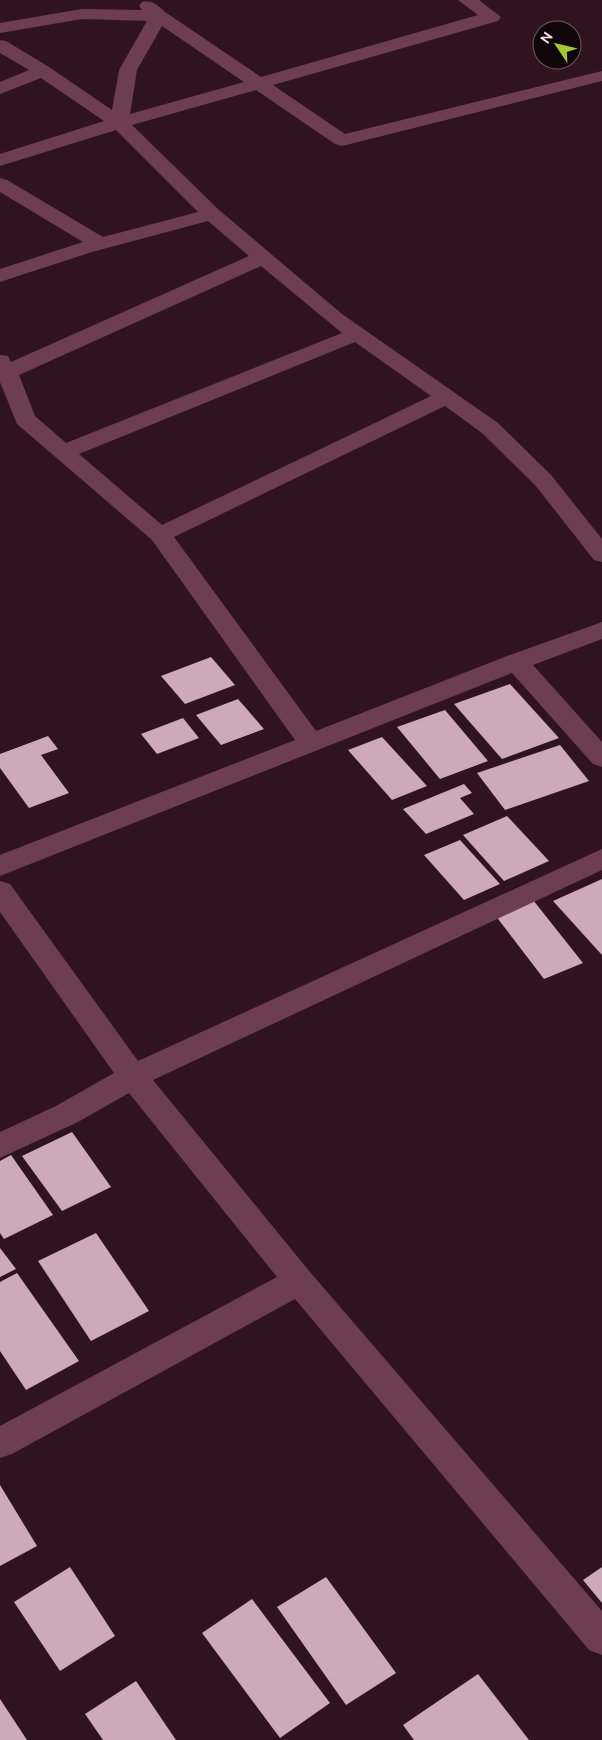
<svg xmlns="http://www.w3.org/2000/svg" width="602" height="1740" font-family="Ubuntu,sans-serif">
<style>
.building{fill:#cea9b7}
.lines{fill:none;stroke-linecap:round;stroke-linejoin:round}
.minor{fill:#6d3e52;fill-rule:evenodd}
</style>
<rect width="100%" height="100%" fill="#2f1420"/>
<g class="building">
<polygon points="211,657 235,685 185,704 161,676"/>
<polygon points="510,684 559,738 502,759 454,704"/>
<polygon points="238,699 264,729 221,745 196,715"/>
<polygon points="445,710 488,761 440,779 397,727"/>
<polygon points="183,718 199,738 157,754 141,734"/>
<polygon points="48,736 58,749 41,755 69,793 29,808 0,768 0,754"/>
<polygon points="382,737 427,786 392,800 348,750"/>
<polygon points="560,745 589,781 505,810 477,773"/>
<polygon points="464,784 472,793 460,798 474,814 426,834 403,809"/>
<polygon points="507,816 549,861 504,881 463,835"/>
<polygon points="460,840 500,884 464,900 424,855"/>
<polygon points="602,879 602,955 553,901"/>
<polygon points="533,900 583,963 544,979 495,915"/>
<polygon points="72,1132 111,1187 62,1211 22,1156"/>
<polygon points="11,1155 53,1215 4,1239 0,1233 0,1161"/>
<polygon points="96,1233 149,1311 91,1341 38,1261"/>
<polygon points="0,1248 16,1269 0,1277"/>
<polygon points="17,1273 79,1361 26,1390 0,1351 0,1282"/>
<polygon points="0,1485 37,1546 0,1566"/>
<polygon points="70,1567 115,1636 60,1671 14,1602"/>
<polygon points="602,1567 602,1603 583,1580"/>
<polygon points="326,1577 396,1673 346,1705 277,1607"/>
<polygon points="252,1599 330,1703 280,1738 202,1633"/>
<polygon points="478,1674 529,1740 414,1740 403,1725"/>
<polygon points="136,1681 176,1740 103,1740 85,1714"/>
<polygon points="0,1699 27,1740 0,1740"/>
</g>
<g class="lines">
<g class="minor">
<path d="M 458,0 L 479,0 L 501,17 L 498,21 L 273,85 L 345,134 L 602,71 L 602,81 L 342,146 L 335,144 L 256,90 L 132,125 L 219,210 L 342,314 L 498,423 L 551,475 L 602,539 L 602,562 L 594,560 L 535,485 L 482,433 L 445,406 L 174,537 L 316,731 L 507,656 L 602,622 L 602,639 L 533,665 L 602,742 L 602,767 L 593,764 L 512,673 L 0,876 L 0,855 L 295,740 L 152,540 L 17,424 L 0,382 L 0,355 L 8,356 L 11,362 L 249,256 L 208,221 L 92,252 L 0,282 L 0,269 L 83,242 L 0,192 L 0,178 L 7,180 L 103,237 L 198,212 L 116,130 L 0,166 L 0,154 L 104,121 L 41,78 L 0,94 L 0,82 L 29,70 L 0,53 L 0,40 L 6,41 L 49,67 L 112,110 L 119,70 L 147,21 L 82,19 L 0,33 L 0,23 L 82,9 L 142,10 L 139,6 L 142,2 C 153,0 157,5 165,12 L 261,77 L 478,15 ZM 162,26 L 244,82 L 130,114 L 137,70 ZM 261,266 L 342,333 L 66,443 L 35,416 L 19,375 ZM 355,342 L 431,396 L 162,525 L 79,454 Z"/>
<polygon points="602,849 602,870 153,1080 310,1272 602,1611 602,1655 589,1650 295,1299 12,1454 0,1458 0,1426 277,1277 129,1093 78,1122 0,1158 0,1132 56,1106 114,1073 0,912 0,881 10,884 138,1061"/>
</g>
</g>
<g transform="translate(557 45) rotate(305)"><circle r="24" fill="#100509" stroke="#6c5d62"/>
<path d="M0-4L9 19L0 12L-9 19Z" fill="#a3c926"/>
<text y="-8" font-size="14" font-weight="bold" text-anchor="middle" fill="#f5e1e8">N</text>
</g>
</svg>
